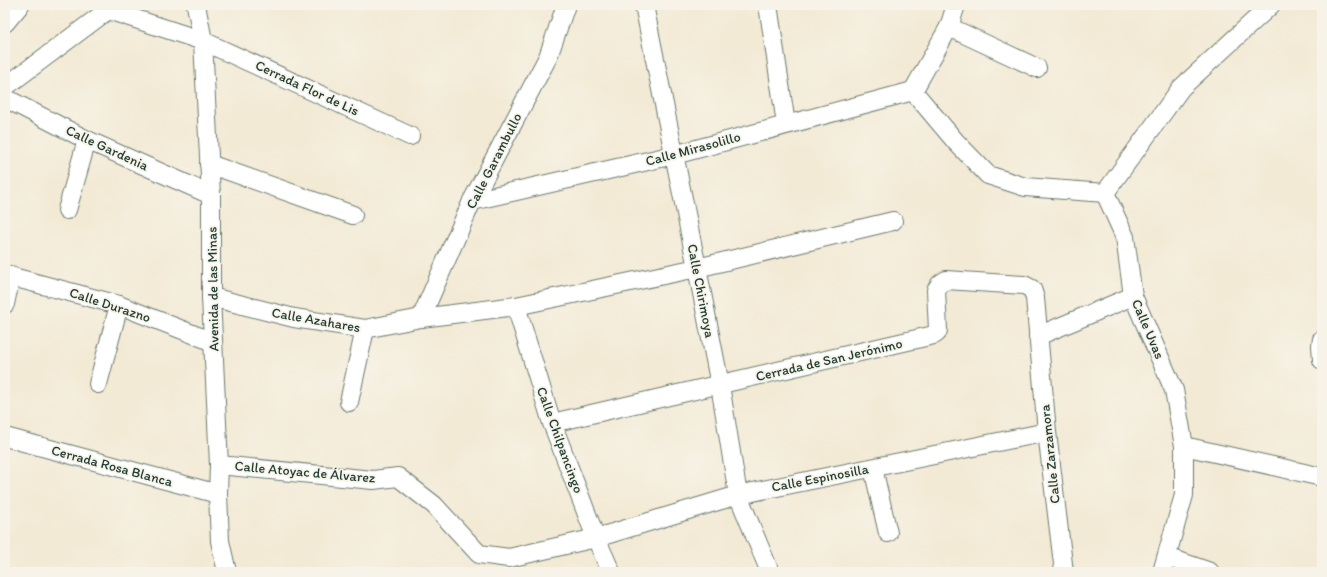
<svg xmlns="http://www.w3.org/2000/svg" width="1327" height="577" font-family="Itim,sans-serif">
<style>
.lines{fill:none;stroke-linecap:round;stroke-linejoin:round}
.minor-casing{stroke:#697a6c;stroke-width:20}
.minor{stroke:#fff;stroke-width:18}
.labels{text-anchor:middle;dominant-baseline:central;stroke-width:3.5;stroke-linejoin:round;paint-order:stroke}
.street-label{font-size:14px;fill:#1f3d34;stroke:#f7f3e8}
</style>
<rect width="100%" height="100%" fill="#f7f3e8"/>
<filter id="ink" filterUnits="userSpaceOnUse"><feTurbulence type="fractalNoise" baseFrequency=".025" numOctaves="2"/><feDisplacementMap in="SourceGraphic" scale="8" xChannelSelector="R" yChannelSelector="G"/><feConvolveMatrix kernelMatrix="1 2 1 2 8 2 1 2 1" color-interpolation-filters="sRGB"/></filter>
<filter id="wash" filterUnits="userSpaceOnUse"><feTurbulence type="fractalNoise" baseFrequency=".012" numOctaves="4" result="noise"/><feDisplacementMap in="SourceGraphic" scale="16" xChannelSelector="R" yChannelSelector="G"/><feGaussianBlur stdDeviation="0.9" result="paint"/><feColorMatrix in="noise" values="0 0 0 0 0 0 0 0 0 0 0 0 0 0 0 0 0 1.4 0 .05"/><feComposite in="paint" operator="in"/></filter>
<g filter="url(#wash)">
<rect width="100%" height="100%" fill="#f3ead5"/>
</g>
<g filter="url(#ink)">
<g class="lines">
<defs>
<g id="minor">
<polyline points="196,5 203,41 211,195 211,297 219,465 218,494 220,541 227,572"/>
<polyline points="644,5 697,268 720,385 738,495 770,572"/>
<polyline points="768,5 786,124"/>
<polyline points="5,23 20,5"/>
<polyline points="949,27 1037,68"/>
<polyline points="5,87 108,10 203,41 410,136"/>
<polyline points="913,91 956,142 988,175 1025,187 1105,193"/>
<polyline points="913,91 949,27 956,5"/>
<polyline points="5,98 87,140 211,195"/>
<polyline points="209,164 353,215"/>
<polyline points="1105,193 1125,237 1133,296 1174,390 1184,446 1184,495 1162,572"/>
<polyline points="1105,193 1181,88 1271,5"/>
<polyline points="472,201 674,155 913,91"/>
<polyline points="67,210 87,140"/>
<polyline points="5,275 119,305 213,342"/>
<polyline points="211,297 294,318 365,329 421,318 516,306 697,268 893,221"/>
<polyline points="5,304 11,276"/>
<polyline points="516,306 552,423 596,538 611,572"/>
<polyline points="421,318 472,201 548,57 566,5"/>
<polyline points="1038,336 1133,296"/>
<polyline points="1322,339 1321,345 1322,360"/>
<polyline points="98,384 119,305"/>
<polyline points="349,402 365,329"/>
<polyline points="552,423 934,335 937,333 938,330 936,290 940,284 946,280 1024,285 1032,289 1035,298 1047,432 1064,572"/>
<polyline points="5,437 218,494"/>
<polyline points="1184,446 1322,477"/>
<polyline points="219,465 373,480 398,477 434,505 479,554 509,558 596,538 738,495 1047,432"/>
<polyline points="873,468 888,533"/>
<polyline points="1167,557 1210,572"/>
</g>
</defs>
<use href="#minor" class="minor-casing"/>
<use href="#minor" class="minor"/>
</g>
</g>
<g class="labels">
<g class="street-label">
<text transform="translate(307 88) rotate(25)">Cerrada Flor de Lis</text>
<text transform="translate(107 148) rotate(25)">Calle Gardenia</text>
<text transform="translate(693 149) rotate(-15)">Calle Mirasolillo</text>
<text transform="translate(494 161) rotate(-63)">Calle Garambullo</text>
<text transform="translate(213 289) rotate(-91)">Avenida de las Minas</text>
<text transform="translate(701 291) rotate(79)">Calle Chirimoya</text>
<text transform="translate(110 305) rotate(18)">Calle Durazno</text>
<text transform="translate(316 320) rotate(10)">Calle Azahares</text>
<text transform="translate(1148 329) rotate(67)">Calle Uvas</text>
<text transform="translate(829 360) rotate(-13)">Cerrada de San Jerónimo</text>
<text transform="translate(560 440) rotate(70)">Calle Chilpancingo</text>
<text transform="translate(1050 454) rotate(-96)">Calle Zarzamora</text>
<text transform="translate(112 466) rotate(15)">Cerrada Rosa Blanca</text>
<text transform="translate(305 472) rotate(5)">Calle Atoyac de Álvarez</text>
<text transform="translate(820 478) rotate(-11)">Calle Espinosilla</text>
</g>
</g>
<rect width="1327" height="577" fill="none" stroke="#f7f3e8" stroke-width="20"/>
</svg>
